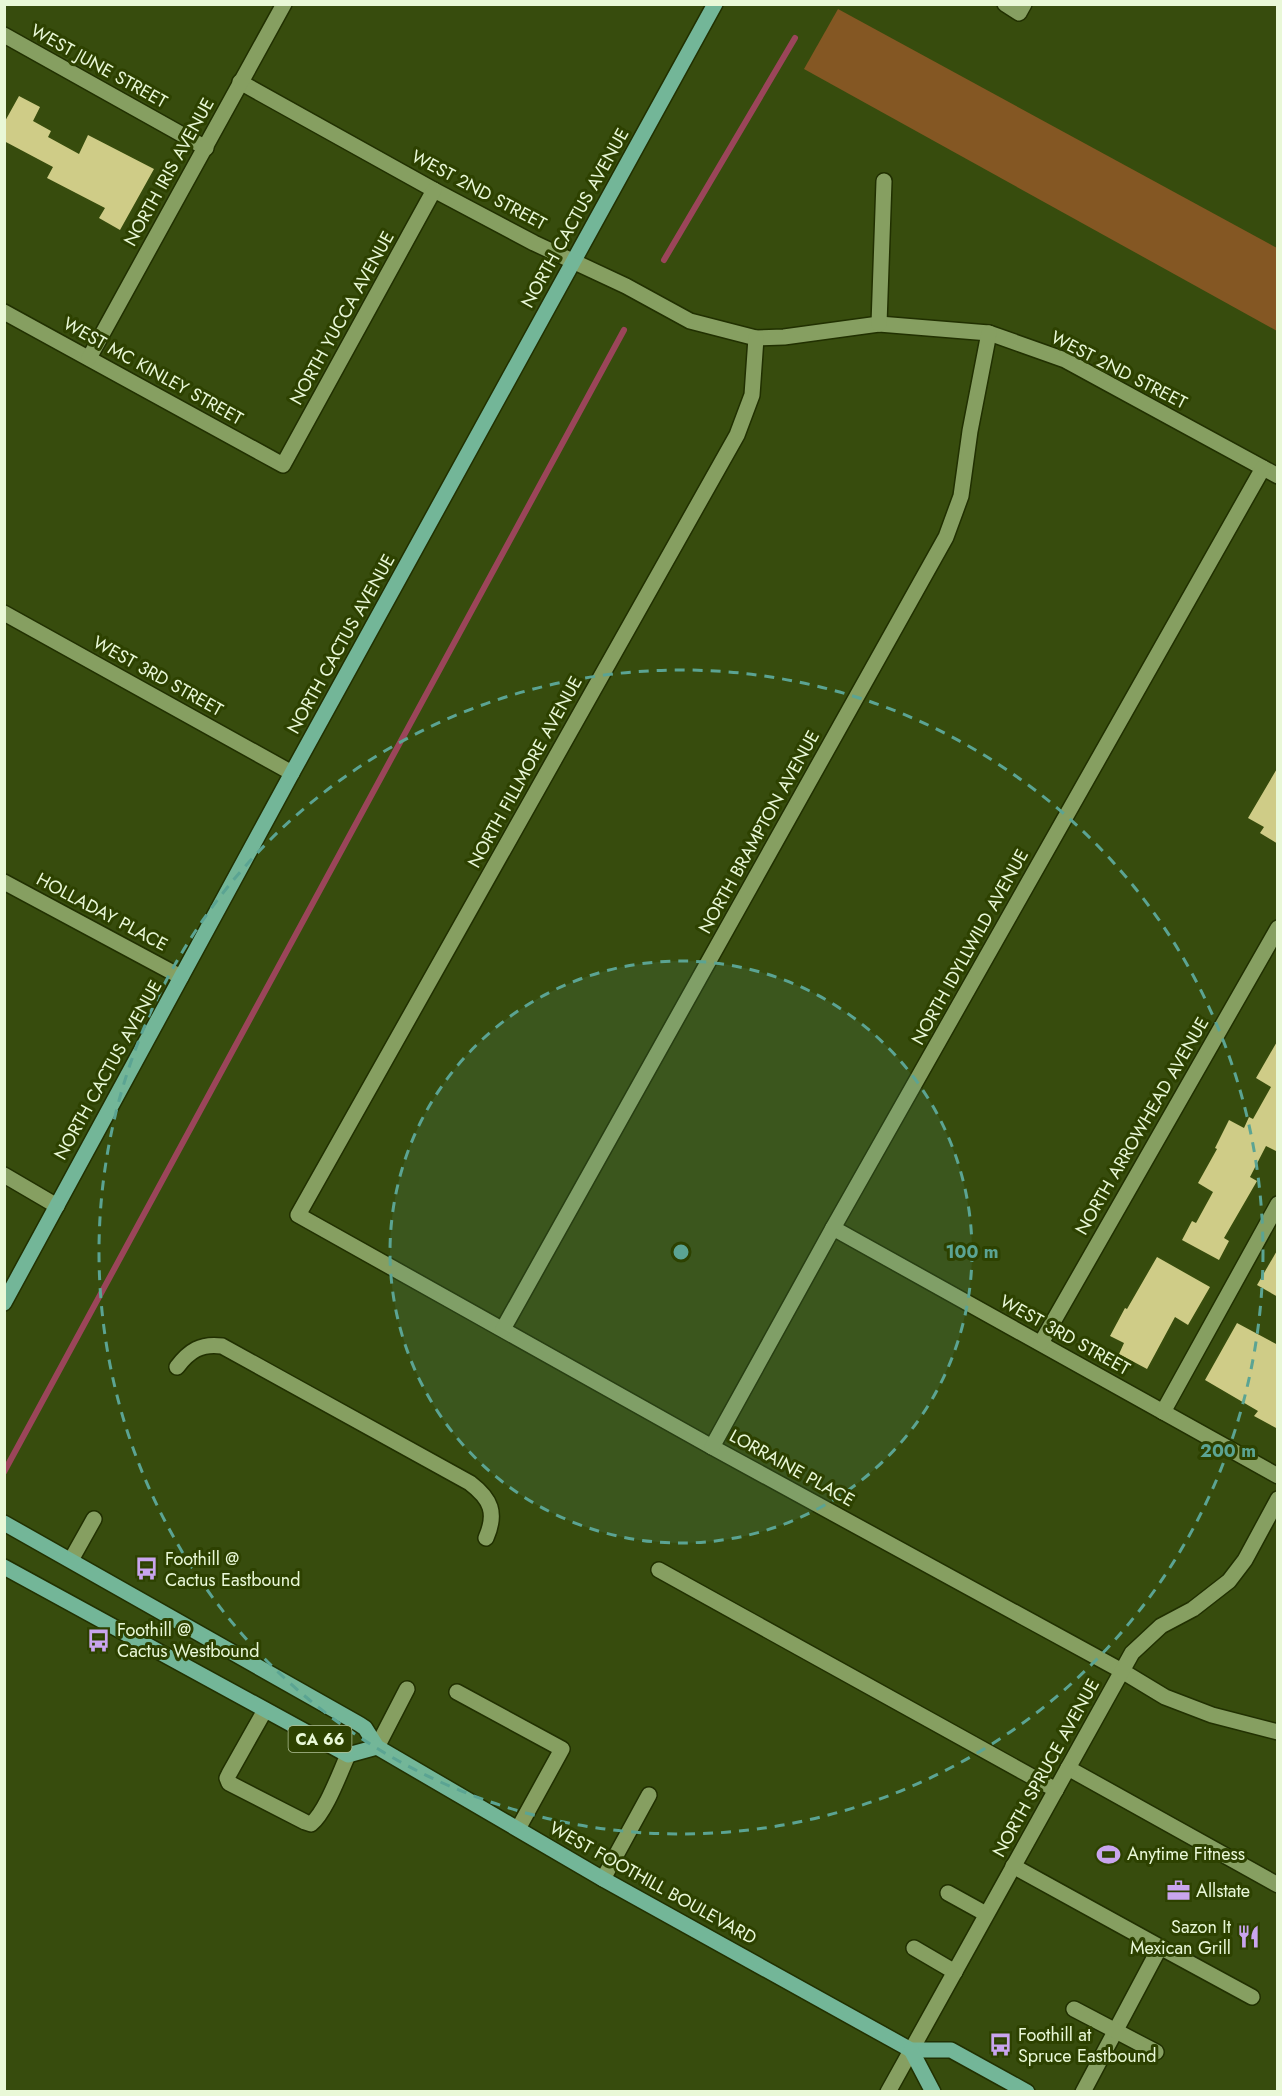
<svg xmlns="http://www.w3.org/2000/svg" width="1282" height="2096" font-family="Jost,sans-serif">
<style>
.green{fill:#845723}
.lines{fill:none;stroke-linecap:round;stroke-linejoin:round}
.stream{stroke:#9b455a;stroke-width:6}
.building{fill:#cfcc87}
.minor-casing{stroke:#213001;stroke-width:18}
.major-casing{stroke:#213001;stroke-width:18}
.minor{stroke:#869f61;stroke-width:15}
.major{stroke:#73b698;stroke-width:15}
.ring{fill:none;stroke:#5ba493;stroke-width:3;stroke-dasharray:10 8}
.labels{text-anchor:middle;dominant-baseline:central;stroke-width:6;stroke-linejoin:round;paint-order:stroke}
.shield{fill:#2d4100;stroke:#b1c196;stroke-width:1.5}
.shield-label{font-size:16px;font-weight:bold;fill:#e9f8d7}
.street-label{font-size:18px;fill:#e9f8d7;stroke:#2d4100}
.poi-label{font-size:18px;fill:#e9f8d7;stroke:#2d4100;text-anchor:start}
.centre{fill:#5ba493;stroke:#2d4100;stroke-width:3}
.ring-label{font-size:18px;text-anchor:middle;font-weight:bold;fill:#5ba493;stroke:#2d4100;stroke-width:6;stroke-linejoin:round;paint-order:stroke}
</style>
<rect width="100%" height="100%" fill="#374c0d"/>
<polygon class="green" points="838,9 1277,248 1277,331 804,69"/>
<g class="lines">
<g class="stream">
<polyline points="664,260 795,38"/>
<polyline points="4,1472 624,330"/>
</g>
</g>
<g class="building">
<polygon points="19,96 40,107 33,121 51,131 48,137 79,154 88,135 154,169 120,230 99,218 105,208 47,178 53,167 4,141 4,123"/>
<polygon points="1278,767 1278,844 1260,833 1264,827 1248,818"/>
<polygon points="1278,1040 1278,1152 1266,1146 1250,1177 1257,1181 1224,1238 1229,1241 1219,1260 1182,1240 1192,1221 1196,1223 1213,1192 1198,1183 1217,1149 1215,1148 1229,1120 1244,1128 1249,1117 1253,1119 1271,1087 1256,1078"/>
<polygon points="1278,1249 1278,1297 1257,1285"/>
<polygon points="1157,1257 1210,1287 1188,1325 1175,1317 1147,1369 1119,1354 1124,1343 1110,1336 1125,1308 1127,1309"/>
<polygon points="1237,1323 1278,1345 1278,1429 1254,1416 1258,1411 1205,1380"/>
</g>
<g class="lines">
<defs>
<g id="minor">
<polyline points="1005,4 1019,13 1024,4"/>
<polyline points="4,35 206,148"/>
<polyline points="240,82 434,190 534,243 626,286 690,321 756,338 784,337 879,324 989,333 1065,360 1278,476"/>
<polyline points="4,312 283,465 434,190"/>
<polyline points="879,324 884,181"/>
<polyline points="756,338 752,395 737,435 298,1215 712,1447 1122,1671 1165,1697 1212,1715 1278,1732"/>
<polyline points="89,358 284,4"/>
<polyline points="4,613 292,773"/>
<polyline points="4,882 181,977"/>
<polyline points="4,1175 57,1206"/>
<polyline points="833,1228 1278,1476"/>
<polyline points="503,1329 946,537 961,496 970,431 989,333"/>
<polyline points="1041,1343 1278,928"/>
<path d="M 177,1367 C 189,1351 201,1343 222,1346 L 470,1483 C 491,1499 497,1513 486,1538"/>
<polyline points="1163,1412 1278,1204"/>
<polyline points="712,1447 833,1228 1263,468"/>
<polyline points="71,1560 94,1519"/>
<polyline points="659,1570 1056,1790"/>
<polyline points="457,1692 562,1749 518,1829"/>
<path d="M 265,1710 L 229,1774 L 227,1778 L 229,1783 L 305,1822 L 311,1824 C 326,1812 340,1772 348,1755"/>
<polyline points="377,1747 407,1689"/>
<polyline points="1068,1768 1278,1885"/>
<polyline points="1013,1866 1160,1947 1083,2092"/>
<polyline points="603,1879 649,1795"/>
<polyline points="948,1893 986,1914"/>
<polyline points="1160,1947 1252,1997"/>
<polyline points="914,1948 955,1972"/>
<polyline points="1074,2009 1156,2052"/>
<polyline points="888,2092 1132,1653 1161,1626 1193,1609 1229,1581 1245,1560 1278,1499"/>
</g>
<g id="major">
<polyline points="4,1303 292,773 715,4"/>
<polyline points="4,1523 359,1724 365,1728 377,1747 603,1879 911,2050 951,2050 1027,2092"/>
<polyline points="4,1567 348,1755 377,1747"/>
<polyline points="911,2050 933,2092"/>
</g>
</defs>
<use href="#minor" class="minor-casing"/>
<use href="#major" class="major-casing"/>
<use href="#minor" class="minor"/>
<use href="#major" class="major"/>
</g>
<circle cx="681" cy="1252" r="291" fill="#5ba493" fill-opacity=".12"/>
<g class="ring">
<circle cx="681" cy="1252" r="291"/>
<circle cx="681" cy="1252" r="582"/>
</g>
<defs>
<symbol id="bus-bare" viewBox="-9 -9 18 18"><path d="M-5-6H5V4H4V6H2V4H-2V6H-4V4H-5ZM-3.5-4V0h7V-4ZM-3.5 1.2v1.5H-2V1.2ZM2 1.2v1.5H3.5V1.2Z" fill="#c9a5ee" stroke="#2d4100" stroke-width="2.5" paint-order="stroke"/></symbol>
<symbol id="stadium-bare" viewBox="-9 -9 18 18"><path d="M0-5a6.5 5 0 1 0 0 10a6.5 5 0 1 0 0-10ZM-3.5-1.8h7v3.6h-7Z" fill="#c9a5ee" stroke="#2d4100" stroke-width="2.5" paint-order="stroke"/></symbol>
<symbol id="office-bare" viewBox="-9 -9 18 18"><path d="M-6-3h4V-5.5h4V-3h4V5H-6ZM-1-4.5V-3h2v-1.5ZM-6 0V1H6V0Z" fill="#c9a5ee" stroke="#2d4100" stroke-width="2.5" paint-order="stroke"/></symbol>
<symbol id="restaurant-bare" viewBox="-9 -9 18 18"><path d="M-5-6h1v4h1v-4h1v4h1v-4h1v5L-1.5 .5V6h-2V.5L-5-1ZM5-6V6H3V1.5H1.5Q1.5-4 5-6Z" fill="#c9a5ee" stroke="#2d4100" stroke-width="2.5" paint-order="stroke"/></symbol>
</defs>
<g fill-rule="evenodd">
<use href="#bus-bare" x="130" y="1552" width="33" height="33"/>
<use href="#bus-bare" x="82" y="1624" width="33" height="33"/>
<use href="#stadium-bare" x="1092" y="1838" width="33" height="33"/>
<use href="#office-bare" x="1162" y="1874" width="33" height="33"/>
<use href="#restaurant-bare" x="1232" y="1920" width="33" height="33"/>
<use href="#bus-bare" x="984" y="2028" width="33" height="33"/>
</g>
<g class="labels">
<rect class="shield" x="288.5" y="1726" width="63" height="26" rx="4.5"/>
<g class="shield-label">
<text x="320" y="1739">CA 66</text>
</g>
<g class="street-label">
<text transform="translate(99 66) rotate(29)">WEST JUNE STREET</text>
<text transform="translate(169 172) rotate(-61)">NORTH IRIS AVENUE</text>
<text transform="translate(479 190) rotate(28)">WEST 2ND STREET</text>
<text transform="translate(575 218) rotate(-61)">NORTH CACTUS AVENUE</text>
<text transform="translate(342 318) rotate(-61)">NORTH YUCCA AVENUE</text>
<text transform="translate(1119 370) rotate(27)">WEST 2ND STREET</text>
<text transform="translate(153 371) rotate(29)">WEST MC KINLEY STREET</text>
<text transform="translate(341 644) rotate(-61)">NORTH CACTUS AVENUE</text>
<text transform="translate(158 676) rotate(29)">WEST 3RD STREET</text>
<text transform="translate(525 772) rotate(-61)">NORTH FILLMORE AVENUE</text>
<text transform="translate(759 832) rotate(-61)">NORTH BRAMPTON AVENUE</text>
<text transform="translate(102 912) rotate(28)">HOLLADAY PLACE</text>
<text transform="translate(970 947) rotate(-61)">NORTH IDYLLWILD AVENUE</text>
<text transform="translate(108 1070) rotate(-61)">NORTH CACTUS AVENUE</text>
<text transform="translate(1142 1126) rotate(-60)">NORTH ARROWHEAD AVENUE</text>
<text transform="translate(1065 1335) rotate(29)">WEST 3RD STREET</text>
<text transform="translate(792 1468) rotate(29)">LORRAINE PLACE</text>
<text transform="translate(1046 1768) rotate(-61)">NORTH SPRUCE AVENUE</text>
<text transform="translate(653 1883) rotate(29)">WEST FOOTHILL BOULEVARD</text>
</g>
<g class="poi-label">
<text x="165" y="1559">Foothill @<tspan x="165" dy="21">Cactus Eastbound</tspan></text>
<text x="117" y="1630">Foothill @<tspan x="117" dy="21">Cactus Westbound</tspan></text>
<text x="1127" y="1854">Anytime Fitness</text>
<text x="1196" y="1891">Allstate</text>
<text x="1231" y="1927" text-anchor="end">Sazon It<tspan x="1231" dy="21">Mexican Grill</tspan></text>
<text x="1018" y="2035">Foothill at<tspan x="1018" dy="21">Spruce Eastbound</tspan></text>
</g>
</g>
<circle cx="681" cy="1252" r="9" class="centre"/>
<g class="ring-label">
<text x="972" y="1258">100 m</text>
<text x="1228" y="1457">200 m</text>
</g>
<rect width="1282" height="2096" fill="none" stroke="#e9f8d7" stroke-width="12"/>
</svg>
